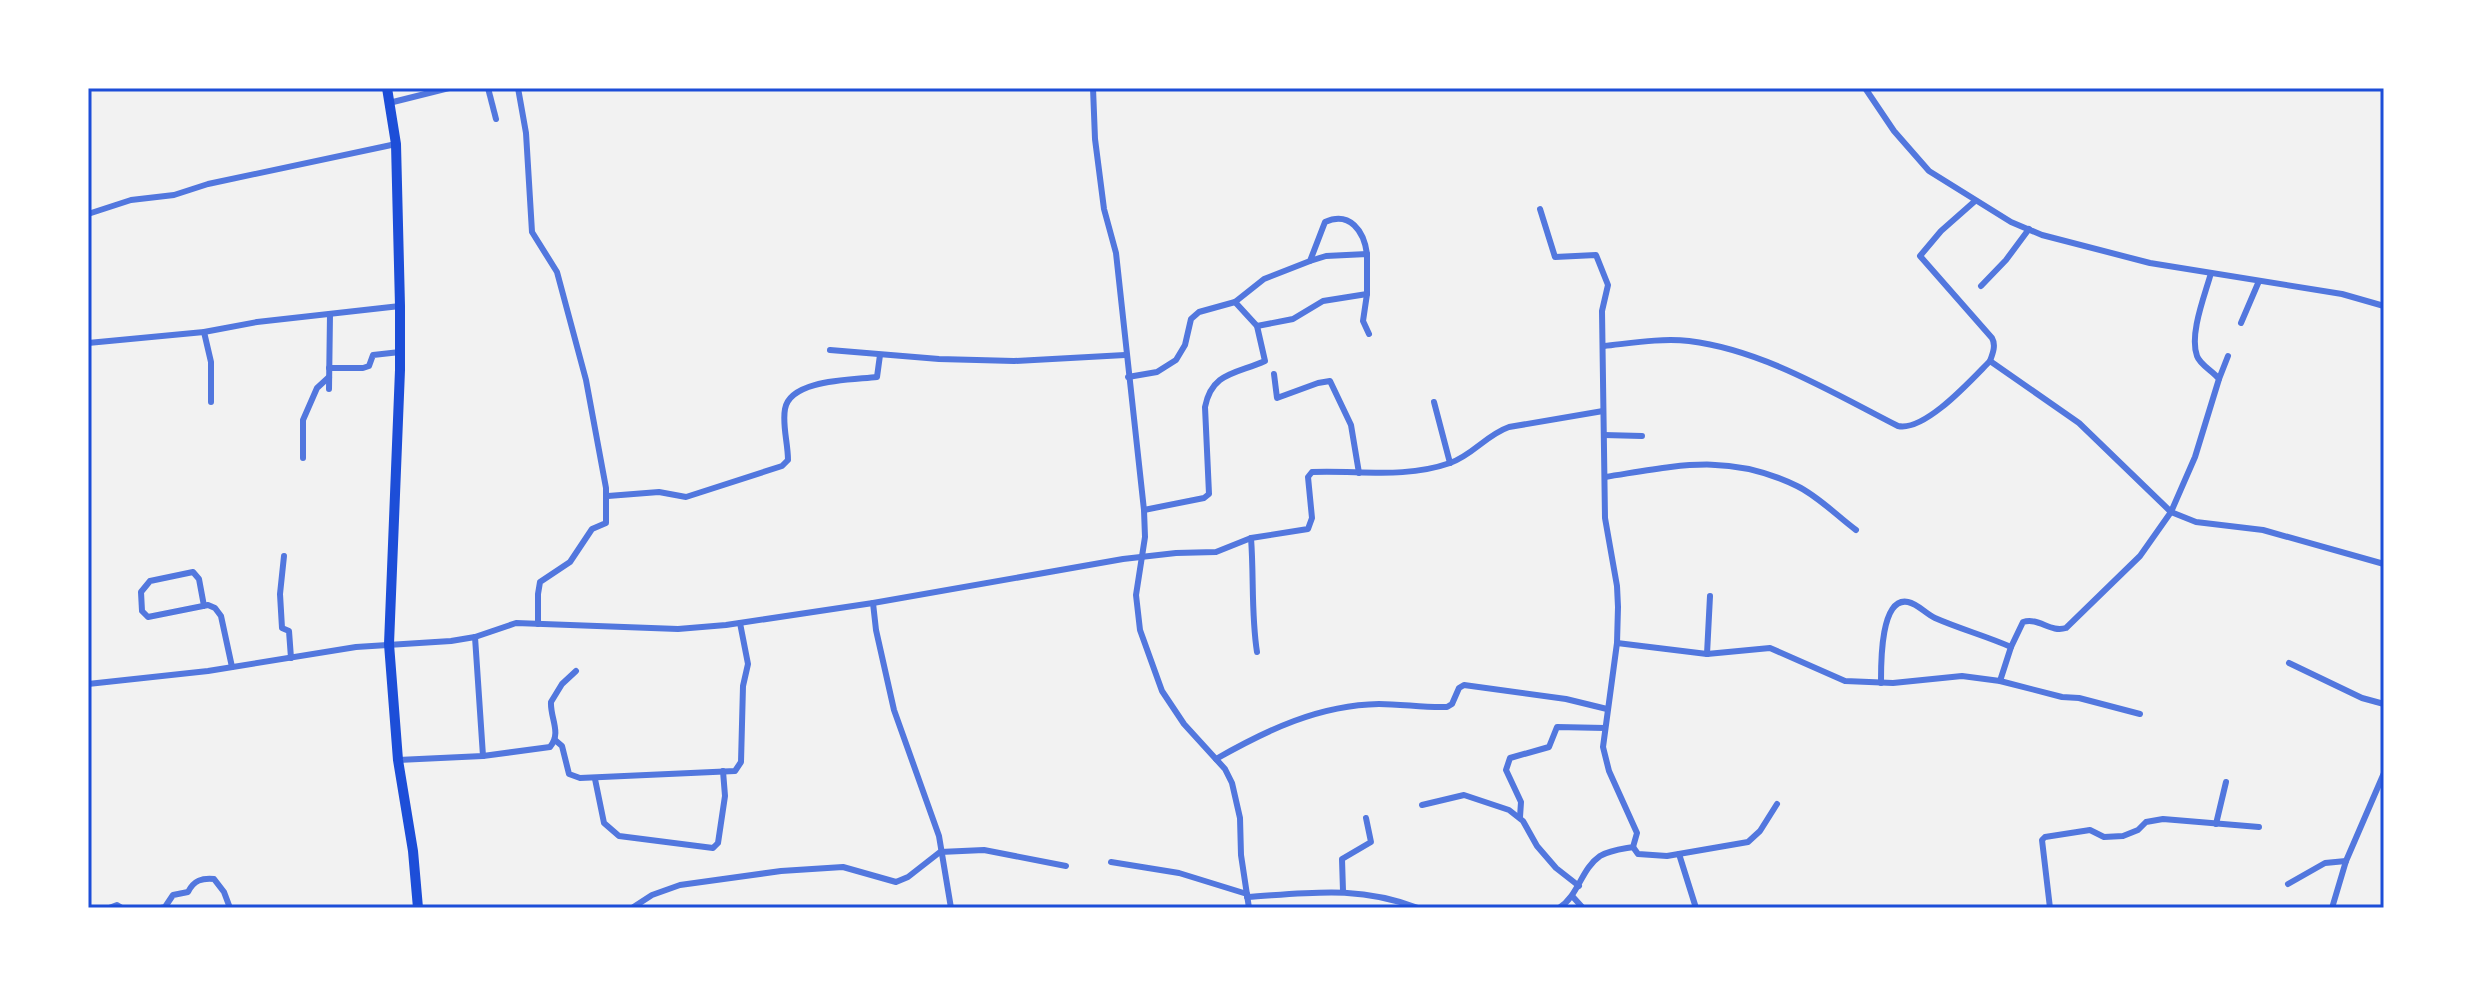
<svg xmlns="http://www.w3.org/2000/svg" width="2472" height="996" font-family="Lora,serif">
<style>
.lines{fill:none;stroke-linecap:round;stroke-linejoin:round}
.minor{stroke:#5277de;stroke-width:6}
.trunk{stroke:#1d4ed8;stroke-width:10}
.neatline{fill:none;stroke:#1d4ed8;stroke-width:3}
</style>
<rect width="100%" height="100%" fill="#f2f2f2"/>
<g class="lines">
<g class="minor">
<polyline points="488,88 496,119"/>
<polyline points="518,88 526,133 532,232 557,272 586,380 606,488 606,523 592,529 570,562 540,582 538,594 538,624"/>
<polyline points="1093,88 1095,139 1104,209 1116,253 1144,510 1145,537 1136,595 1140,630 1162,691 1184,724 1225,769 1232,783 1240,818 1241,855 1249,908"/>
<polyline points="1865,88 1894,131 1929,171 2011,222 2042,235 2150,263 2342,294 2384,306"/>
<polyline points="389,103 449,88"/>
<path d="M 1540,209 L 1555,257 L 1596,255 L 1608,285 L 1602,311 L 1605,518 L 1617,586 L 1618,607 L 1617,643 L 1603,747 L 1609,771 L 1637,833 L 1633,847 C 1622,849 1610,850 1600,856 C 1581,869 1579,895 1559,908"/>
<polyline points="88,214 131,200 174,195 208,184 396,144"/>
<polyline points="1310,261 1326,256 1367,254 1367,294 1363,321 1369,334"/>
<polyline points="1981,286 2006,260 2029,229"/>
<polyline points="2241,323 2259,281"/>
<polyline points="1257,326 1293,319 1323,301 1367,294"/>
<polyline points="204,332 211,362 211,402"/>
<polyline points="88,343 204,332 257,322 400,306"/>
<path d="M 1604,346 C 1632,343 1661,338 1689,341 C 1763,350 1833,393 1898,426 C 1925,432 1972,379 1990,361 C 1993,353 1996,345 1992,338 L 1920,256 L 1941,231 L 1975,201"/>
<polyline points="830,350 939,359 1014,361 1125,355"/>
<polyline points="1990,361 2079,423 2171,512 2196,522 2263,530 2384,564"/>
<polyline points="329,368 363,368 369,366 373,355 400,352"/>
<polyline points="1274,374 1277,398 1318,383 1330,381 1351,425 1359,473"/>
<path d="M 1128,377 L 1157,372 L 1176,360 L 1185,345 L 1191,319 L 1199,312 L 1235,302 L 1264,279 L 1310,261 L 1325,222 C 1350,211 1364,231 1367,254"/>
<polyline points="2219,379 2228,356"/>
<polyline points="329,389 330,314"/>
<polyline points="1434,402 1450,463"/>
<polyline points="1604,435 1642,436"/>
<polyline points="303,458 303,420 317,388 329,377"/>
<path d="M 1605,477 C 1676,466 1728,452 1797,486 C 1818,496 1837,516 1856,530"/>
<path d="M 608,496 L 659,492 L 686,497 L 782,466 L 788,460 C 788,443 782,425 785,409 C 790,379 853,380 877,377 L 880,355"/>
<path d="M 1144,510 L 1204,498 L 1209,494 L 1205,407 C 1212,372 1236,374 1265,361 L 1257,326 L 1235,302"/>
<path d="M 1251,538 C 1254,577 1251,614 1257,652"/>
<polyline points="284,556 280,594 282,628 289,631 291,658"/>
<polyline points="873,603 876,630 894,710 939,836 951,908"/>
<polyline points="204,606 199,579 193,572 150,581 141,592 142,611 148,617 208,605 215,608 221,616 232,667"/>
<polyline points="475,637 483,756"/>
<polyline points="1617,643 1707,654 1770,648 1845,681 1893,683 1962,676 2000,681 2062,697 2079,698 2140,714"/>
<polyline points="1707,654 1710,596"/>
<polyline points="2289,663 2362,698 2384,704"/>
<path d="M 2000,681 L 2011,647 L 2023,622 C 2039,617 2050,633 2066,628 L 2140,556 L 2171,512 L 2195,457 L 2219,379 C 2213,371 2200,365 2197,356 C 2189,334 2205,295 2211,273"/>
<path d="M 1881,683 C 1881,666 1880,596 1908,602 C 1918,604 1926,614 1935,618 C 1960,629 1986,636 2011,647"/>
<path d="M 88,684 L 208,671 L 356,647 L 451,641 L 475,637 L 516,623 L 678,629 L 726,625 L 873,603 L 1123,559 L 1176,553 L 1216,552 L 1251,538 L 1308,529 L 1312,518 L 1308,477 L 1312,472 C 1359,470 1404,479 1450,463 C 1473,455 1486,435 1509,427 L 1603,411"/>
<polyline points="555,740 562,746 569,774 580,778 735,771 741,762 743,686 748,664 740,623"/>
<path d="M 1216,759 C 1267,730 1319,705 1379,704 C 1402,704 1425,708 1447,707 L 1452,704 L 1459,688 L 1464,685 L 1566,699 L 1607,709"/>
<path d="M 398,760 L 483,756 L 550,747 C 562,733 550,718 551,702 L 562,684 L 576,671"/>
<polyline points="595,779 604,823 619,836 713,848 718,843 725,796 723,771"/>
<polyline points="1422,805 1464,795 1509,810 1523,821 1537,846 1556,868 1579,886"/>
<polyline points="1520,817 1521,802 1506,770 1510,758 1549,747 1557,727 1605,728"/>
<polyline points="2216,824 2226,782"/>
<polyline points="1633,847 1638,854 1667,856 1748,842 1760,831 1777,804"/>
<polyline points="1679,854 1696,908"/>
<polyline points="1111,862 1179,873 1247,894"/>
<polyline points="2288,884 2325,863 2346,861"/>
<polyline points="1343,891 1342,859 1371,842 1366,818"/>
<path d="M 1247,897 C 1309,893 1358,885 1418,908"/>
<polyline points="1573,897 1583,908"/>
<polyline points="109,908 117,905 122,908"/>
<path d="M 161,908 L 165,907 L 173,895 L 188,892 C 194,880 202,878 214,879 L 224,892 L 230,908"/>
<polyline points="632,908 652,895 680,885 781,871 843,867 896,882 908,877 940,852 984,850 1066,866"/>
<polyline points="2050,908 2042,840 2045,837 2090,830 2104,837 2123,836 2138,830 2146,822 2163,819 2259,827"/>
<polyline points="2332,908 2346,861 2384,773"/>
</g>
<polyline class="trunk" points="387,88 396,144 400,306 400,370 389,644 398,760 413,851 418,908"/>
</g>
<rect width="2472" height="996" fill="none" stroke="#ffffff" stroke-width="180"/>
<rect x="90" y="90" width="2292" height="816" class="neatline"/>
</svg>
